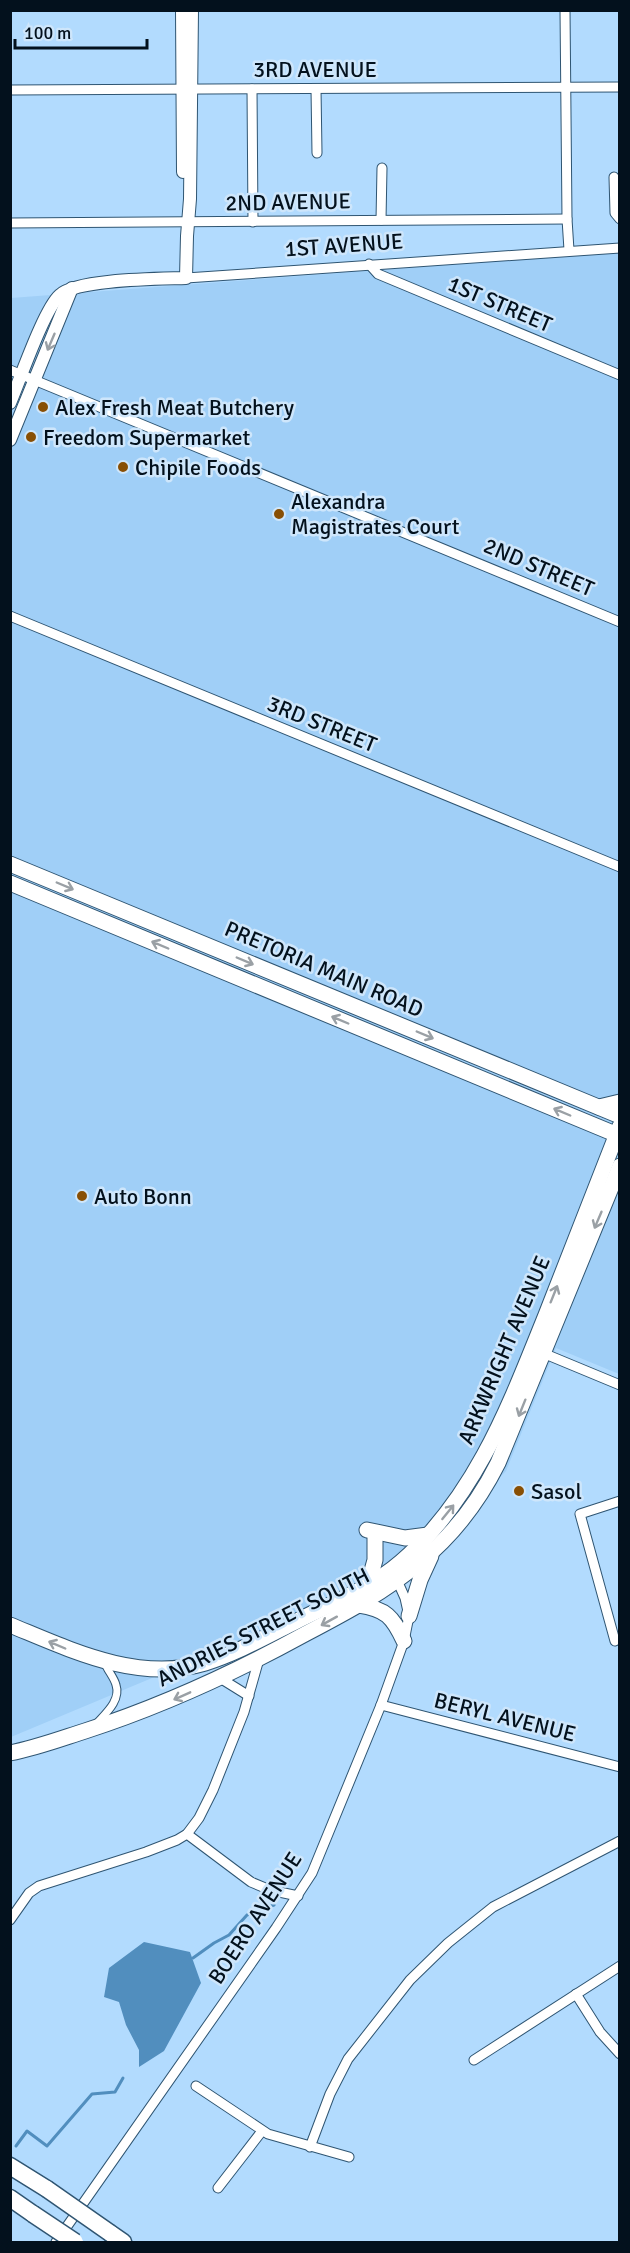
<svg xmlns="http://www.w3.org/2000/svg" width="630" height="2253" font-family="Signika,sans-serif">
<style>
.built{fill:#a0cff7}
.water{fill:#518ebe}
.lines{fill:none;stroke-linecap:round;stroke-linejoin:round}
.stream{stroke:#518ebe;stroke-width:3}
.pedestrian-casing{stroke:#2f5572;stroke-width:9}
.minor-casing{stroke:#2f5572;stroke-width:11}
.tertiary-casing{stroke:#2f5572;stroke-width:14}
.primary-casing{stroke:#2f5572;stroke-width:17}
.motorway-casing{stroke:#2f5572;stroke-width:19}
.pedestrian{stroke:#fff;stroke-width:7}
.minor{stroke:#fff;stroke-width:9}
.tertiary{stroke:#fff;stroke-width:12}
.primary{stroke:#fff;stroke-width:15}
.motorway{stroke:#fff;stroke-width:16}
.motorway-bridge-casing{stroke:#2f5572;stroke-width:19;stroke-linecap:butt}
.motorway-bridge{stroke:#fff;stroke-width:16}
.oneway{stroke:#9aa0a5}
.poi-dot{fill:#884f04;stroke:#cee6fb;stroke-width:2}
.labels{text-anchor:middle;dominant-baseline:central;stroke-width:5;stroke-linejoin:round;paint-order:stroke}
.street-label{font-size:22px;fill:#03111d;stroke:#cee6fb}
.poi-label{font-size:22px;fill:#03111d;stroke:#cee6fb;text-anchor:start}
</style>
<rect width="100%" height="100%" fill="#b2dbfe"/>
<polygon class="built" points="619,252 619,1374 556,1348 506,1471 408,1571 11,1737 11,298"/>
<polygon class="water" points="144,1942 190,1952 201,1983 164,2051 139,2067 139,2050 126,2025 119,2002 104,1997 109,1968"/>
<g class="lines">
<g class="stream">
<polyline points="193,1958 214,1943 229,1935 247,1915 274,1905"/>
<polyline points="16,2146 27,2131 47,2146 92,2094 115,2092 123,2078"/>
</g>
<defs>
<path id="pedestrian" d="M 97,1723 C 106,1713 121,1700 116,1685 C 114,1677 107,1670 105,1663"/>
<g id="minor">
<polyline points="565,10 567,219 569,250"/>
<polyline points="252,89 253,222"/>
<polyline points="316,89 317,153"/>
<polyline points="10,90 620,87"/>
<polyline points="614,177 615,213 620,219"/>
<polyline points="381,220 382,168"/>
<polyline points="10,223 567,219"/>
<polyline points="369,264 378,274 620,375"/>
<polyline points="186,278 620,248"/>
<polyline points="10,370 620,622"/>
<polyline points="10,616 620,867"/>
<polyline points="538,1351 620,1385"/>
<polyline points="615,1641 580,1514 620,1501"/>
<polyline points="220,1678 249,1696"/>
<polyline points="381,1705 620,1767"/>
<polyline points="187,1834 251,1882 270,1890 298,1896"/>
<polyline points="10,1920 29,1893 39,1886 146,1852 177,1840 187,1834 199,1818 213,1790 244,1712 259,1659"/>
<polyline points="576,1994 600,2032 620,2054"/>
<polyline points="474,2060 620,1966"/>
<polyline points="196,2086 268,2134 349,2157"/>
<polyline points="310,2147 330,2094 348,2059 410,1980 448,1943 493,1907 620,1841"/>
<polyline points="218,2188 262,2131"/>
<polyline points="56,2242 276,1928 312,1873 381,1705 404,1641 409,1616 405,1598 396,1578"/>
</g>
<g id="tertiary">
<polyline points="182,10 183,172"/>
<path d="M 10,403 C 20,380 44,309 60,295 C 77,279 159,279 186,278 L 187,236 L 190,199 L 192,10"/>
<polyline points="10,440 72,288"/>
</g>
<g id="primary">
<polyline points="10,864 620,1116"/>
<polyline points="10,883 620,1136"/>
<polyline points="599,1107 620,1102"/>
<polyline points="367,1530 405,1538 428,1535"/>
<polyline points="368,1585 375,1560 375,1538"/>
<path d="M 359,1605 C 386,1609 393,1617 404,1641"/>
<polyline points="409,1616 420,1580 431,1556"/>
<path d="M 10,1625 C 71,1650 138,1683 205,1663 C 237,1653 267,1636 297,1621 C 332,1603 371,1588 401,1562 C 476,1497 510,1404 546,1315 C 571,1252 595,1189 620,1126"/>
<path d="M 10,1753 C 36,1748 60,1739 85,1731 C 162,1706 234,1673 305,1634 C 345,1613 385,1592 420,1562 C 453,1535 479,1501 498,1463 L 620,1166"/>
</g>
<g id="motorway">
<polyline points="10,2166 47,2189"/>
<polyline points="10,2198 33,2214"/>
<polyline points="110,2233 123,2242"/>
</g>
</defs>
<use href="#pedestrian" class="pedestrian-casing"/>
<use href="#minor" class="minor-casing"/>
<use href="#tertiary" class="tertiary-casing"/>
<use href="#primary" class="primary-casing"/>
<use href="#motorway" class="motorway-casing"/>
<use href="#pedestrian" class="pedestrian"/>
<use href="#minor" class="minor"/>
<use href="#tertiary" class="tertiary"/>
<use href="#primary" class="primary"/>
<use href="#motorway" class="motorway"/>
<defs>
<g id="motorway-bridge">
<polyline points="47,2189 110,2233"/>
<polyline points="33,2214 75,2242"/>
</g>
</defs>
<use href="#motorway-bridge" class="motorway-bridge-casing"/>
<use href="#motorway-bridge" class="motorway-bridge"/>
</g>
<defs><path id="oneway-shaft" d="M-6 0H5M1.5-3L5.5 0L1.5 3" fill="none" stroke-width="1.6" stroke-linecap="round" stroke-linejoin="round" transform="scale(1.5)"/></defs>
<g class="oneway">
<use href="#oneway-shaft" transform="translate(51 342) rotate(113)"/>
<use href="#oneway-shaft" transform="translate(65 886) rotate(23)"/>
<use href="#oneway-shaft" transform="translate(160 945) rotate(-157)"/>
<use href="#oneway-shaft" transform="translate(245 961) rotate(23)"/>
<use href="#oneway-shaft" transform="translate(340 1020) rotate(-157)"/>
<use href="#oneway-shaft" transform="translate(425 1035) rotate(23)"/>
<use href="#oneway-shaft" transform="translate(562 1112) rotate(-157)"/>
<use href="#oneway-shaft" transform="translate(598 1220) rotate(113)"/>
<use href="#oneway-shaft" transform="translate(554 1294) rotate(-68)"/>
<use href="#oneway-shaft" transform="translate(522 1408) rotate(112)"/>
<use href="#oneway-shaft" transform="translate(448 1512) rotate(-51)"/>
<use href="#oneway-shaft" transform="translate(329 1621) rotate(151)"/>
<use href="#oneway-shaft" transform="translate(57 1645) rotate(-157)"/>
<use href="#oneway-shaft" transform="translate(182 1696) rotate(156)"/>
</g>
<g class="poi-dot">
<circle cx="43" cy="407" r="6"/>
<circle cx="31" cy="437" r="6"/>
<circle cx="123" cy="467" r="6"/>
<circle cx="279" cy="514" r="6"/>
<circle cx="82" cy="1196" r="6"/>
<circle cx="519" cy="1491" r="6"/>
</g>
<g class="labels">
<g class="street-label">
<text x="315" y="69">3RD AVENUE</text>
<text transform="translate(288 202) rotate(-1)">2ND AVENUE</text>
<text transform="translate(344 245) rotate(-4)">1ST AVENUE</text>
<text transform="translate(500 304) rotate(23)">1ST STREET</text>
<text transform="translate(539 567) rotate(23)">2ND STREET</text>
<text transform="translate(322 724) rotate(22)">3RD STREET</text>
<text transform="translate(324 969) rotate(23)">PRETORIA MAIN ROAD</text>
<text transform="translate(504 1350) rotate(-67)">ARKWRIGHT AVENUE</text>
<text transform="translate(263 1627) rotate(-27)">ANDRIES STREET SOUTH</text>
<text transform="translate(505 1717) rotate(14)">BERYL AVENUE</text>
<text transform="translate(255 1918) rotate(-57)">BOERO AVENUE</text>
</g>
<g class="poi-label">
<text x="55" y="407">Alex Fresh Meat Butchery</text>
<text x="43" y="437">Freedom Supermarket</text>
<text x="135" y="467">Chipile Foods</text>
<text x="291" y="501">Alexandra<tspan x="291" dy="25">Magistrates Court</tspan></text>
<text x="94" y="1196">Auto Bonn</text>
<text x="531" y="1491">Sasol</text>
</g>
</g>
<rect width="630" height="2253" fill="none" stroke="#03111d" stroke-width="24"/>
<path d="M15 39v9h132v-9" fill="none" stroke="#03111d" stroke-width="3"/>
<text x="24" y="39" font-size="18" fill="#03111d" stroke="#cee6fb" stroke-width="4.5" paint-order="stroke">100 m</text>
</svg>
